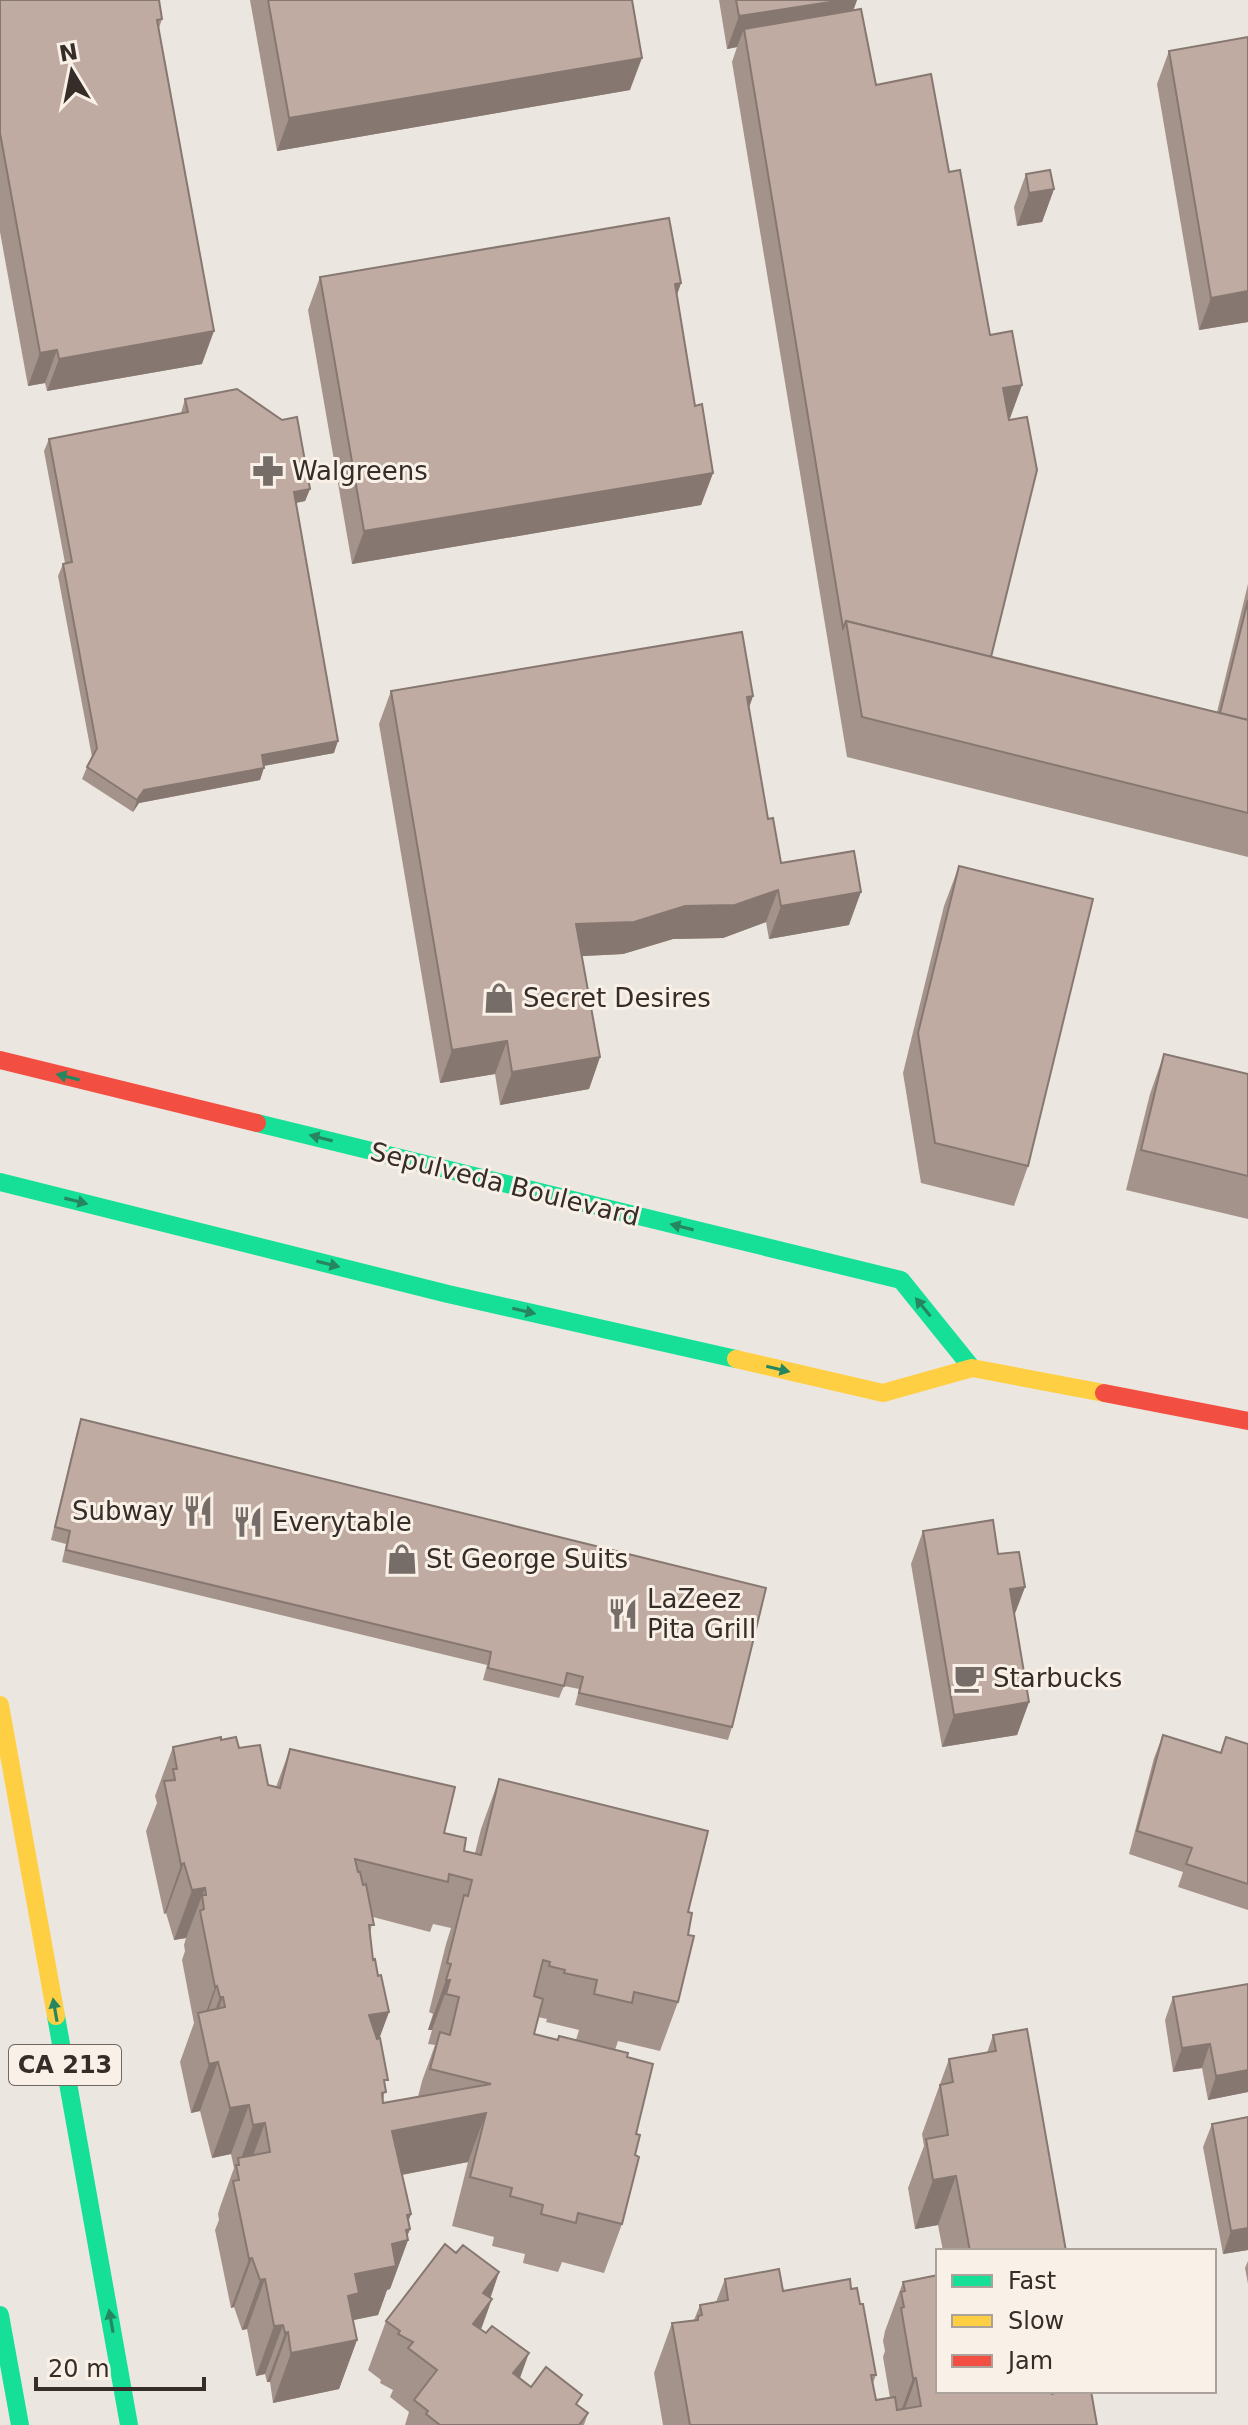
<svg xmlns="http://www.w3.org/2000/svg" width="1248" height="2425" font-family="'DejaVu Sans',sans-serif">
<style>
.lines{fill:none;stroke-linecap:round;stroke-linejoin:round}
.fast{stroke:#16e098;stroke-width:18}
.slow{stroke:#ffcf43;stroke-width:18}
.jam{stroke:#f24e42;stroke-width:18}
.wall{fill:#a4938b;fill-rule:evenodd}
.shaded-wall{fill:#867871}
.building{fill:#bfaba2;stroke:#867871;stroke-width:2;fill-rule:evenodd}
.oneway{fill:#268660}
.labels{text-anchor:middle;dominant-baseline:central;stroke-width:6;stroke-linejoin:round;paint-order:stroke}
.shield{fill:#f9f1e7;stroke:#706761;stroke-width:2}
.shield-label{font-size:24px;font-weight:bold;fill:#362c28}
.poi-label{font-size:26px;fill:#362c28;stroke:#f9f1e7;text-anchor:start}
.street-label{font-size:26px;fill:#362c28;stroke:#f9f1e7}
</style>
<rect width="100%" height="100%" fill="#ece6e0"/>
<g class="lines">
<g class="fast">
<polyline points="257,1123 901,1280 972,1368"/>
<polyline points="0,1182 448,1294 736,1359"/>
<polyline points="56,2016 129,2425"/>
<polyline points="0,2315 20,2425"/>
</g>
<g class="slow">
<polyline points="736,1359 883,1393 972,1368 1104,1393"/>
<polyline points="0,1705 56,2016"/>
</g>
<g class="jam">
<polyline points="0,1060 257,1123"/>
<polyline points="1104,1393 1248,1421"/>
</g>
</g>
<g class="wall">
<polygon points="0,0 162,19 159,28 202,364 47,391 45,383 28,386 0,232"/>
<polygon points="250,0 632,0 630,90 277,151"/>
<polygon points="719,0 857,0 853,11 876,85 949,172 990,335 1022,385 1010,418 1008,418 991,657 1217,712 1248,584 1248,857 847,757 732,62 737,47 727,49"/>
<polygon points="1248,37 1248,322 1199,330 1157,84 1169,51"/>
<polygon points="1026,174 1054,189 1042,222 1017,226 1014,207"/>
<polygon points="320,277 681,283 677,295 695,406 713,473 701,505 352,564 308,310"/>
<polygon points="185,399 310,489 305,501 296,503 334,753 264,766 260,780 139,803 133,812 82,779 87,767 92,757 58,576 63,564 65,563 44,451 49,439 181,413"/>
<polygon points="391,691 753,696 749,708 768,819 781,863 849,925 769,939 766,922 723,938 673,939 623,954 582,956 600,1057 589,1089 500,1105 495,1074 440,1083 379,724"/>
<polygon points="959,866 1028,1166 1014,1206 921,1183 903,1073 944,906"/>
<polygon points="1164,1054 1248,1074 1248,1219 1126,1190 1150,1094"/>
<polygon points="81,1419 732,1727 728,1740 575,1705 579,1689 564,1686 559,1698 483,1680 487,1665 62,1562 66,1544 51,1540 77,1432"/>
<polygon points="923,1531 998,1554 1025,1587 1014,1615 1029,1702 1017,1735 942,1747 911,1564"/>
<polygon points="1163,1735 1220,1753 1226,1737 1248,1744 1248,1910 1178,1887 1183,1872 1129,1854 1154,1758"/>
<path d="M 221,1740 L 239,1748 L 268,1785 L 276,1787 L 290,1749 L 444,1833 L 464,1851 L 475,1853 L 481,1829 L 499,1779 L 688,1912 L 688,1935 L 678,2002 L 660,2051 L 618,2041 L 615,2050 L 627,2057 L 636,2134 L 635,2155 L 622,2224 L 604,2273 L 562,2262 L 558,2272 L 523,2263 L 525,2254 L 492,2246 L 494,2237 L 452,2226 L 468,2162 L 402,2175 L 411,2214 L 408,2221 L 410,2229 L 407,2237 L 408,2240 L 390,2289 L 387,2290 L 378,2315 L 353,2320 L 357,2340 L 339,2389 L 273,2403 L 270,2382 L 267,2382 L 265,2374 L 256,2376 L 247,2329 L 242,2330 L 234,2307 L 231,2308 L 215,2230 L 219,2220 L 218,2214 L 220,2207 L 234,2168 L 231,2154 L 212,2158 L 200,2111 L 191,2113 L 180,2062 L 194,2023 L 182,1960 L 185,1951 L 184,1945 L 186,1938 L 174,1940 L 166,1913 L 164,1914 L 146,1831 L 157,1803 L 155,1796 L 173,1747 ZM 373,1917 L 430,1932 L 433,1924 L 451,1928 L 446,1944 L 429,2012 L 433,2014 L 428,2030 L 432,2030 L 428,2044 L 435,2045 L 422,2081 L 418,2097 L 383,2103 L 385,2087 L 379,2038 L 389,2012 L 373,1960 L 370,1935 ZM 538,2017 L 547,2019 L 546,2022 L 579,2030 L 576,2040 L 558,2040 L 534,2034 Z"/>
<polygon points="1173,1997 1248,2092 1208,2100 1202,2068 1173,2072 1165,2020"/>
<polygon points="993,2035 1066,2251 943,2251 938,2225 915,2229 908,2188 924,2146 922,2134 949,2059 987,2053"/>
<polygon points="1212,2124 1248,2250 1223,2254 1203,2147"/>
<polygon points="456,2253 499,2272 480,2330 520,2378 531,2387 578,2406 588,2413 584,2425 405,2425 409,2412 390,2397 393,2390 380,2383 381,2380 368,2370 386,2321"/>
<polygon points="1248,2261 1248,2284 1245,2268"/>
<polygon points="725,2279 783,2291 851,2289 860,2304 876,2375 873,2383 876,2400 890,2398 883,2357 885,2351 883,2341 885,2331 903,2282 938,2391 1091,2391 1097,2425 663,2425 654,2373 672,2323 694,2320 700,2305 716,2302"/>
</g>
<g class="shaded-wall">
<polygon points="843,0 857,0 846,30 744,29 737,47 727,49 739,16"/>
<polygon points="642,58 630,90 277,151 289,118"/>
<polygon points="1054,189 1042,222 1017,226 1029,193"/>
<polygon points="681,283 669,316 675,284"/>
<polygon points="1248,291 1248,322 1199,330 1211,298"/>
<polygon points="214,331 202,364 47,391 59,359"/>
<polygon points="57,350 45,383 28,386 40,353"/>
<polygon points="1022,385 1010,418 991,421 1003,388"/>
<polygon points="713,473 701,505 352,564 364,531"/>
<polygon points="310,489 305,501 289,504 294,492"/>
<polygon points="753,696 741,729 747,697"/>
<polygon points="338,741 334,753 257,767 262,755"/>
<polygon points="264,768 260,780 139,803 133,812 137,800 144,790"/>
<polygon points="778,890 766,922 723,938 673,939 623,954 564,957 576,924"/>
<polygon points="861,892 849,925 769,939 781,906"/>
<polygon points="507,1041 495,1074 440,1083 452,1050"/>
<polygon points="600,1057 589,1089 500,1105 512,1072"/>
<polygon points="1025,1587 1013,1619 1010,1589"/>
<polygon points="1029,1702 1017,1735 942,1747 954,1715"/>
<polygon points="184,1863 166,1913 164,1914 181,1865"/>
<polygon points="205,1888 186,1938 174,1940 192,1890"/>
<polygon points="446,1980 450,1980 432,2030 428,2030"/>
<polygon points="217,1986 202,2029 201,2026 215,1987"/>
<polygon points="220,1997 223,1997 205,2046 204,2041"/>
<polygon points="389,2012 371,2061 369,2015"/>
<polygon points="1210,2044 1202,2068 1173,2072 1182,2048"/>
<polygon points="218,2062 200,2111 191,2113 209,2064"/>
<polygon points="1248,2070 1248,2092 1208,2100 1216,2076"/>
<polygon points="249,2105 231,2154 212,2158 230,2108"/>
<polygon points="486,2113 468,2162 374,2180 392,2131"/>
<polygon points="265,2123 247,2172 237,2170 253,2125"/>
<polygon points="956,2176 938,2225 915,2229 933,2180"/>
<polygon points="411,2214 401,2242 406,2230 410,2229 405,2241 408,2240 390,2289 387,2290 378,2315 349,2321 330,2346 355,2274 392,2244 407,2215"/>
<polygon points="1248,2228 1248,2250 1223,2254 1231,2231"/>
<polygon points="252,2258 234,2307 231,2308 249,2259"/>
<polygon points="499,2272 488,2304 492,2299 474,2349 455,2374 483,2293"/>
<polygon points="265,2279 247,2329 242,2330 260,2280"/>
<polygon points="283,2325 265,2374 256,2376 274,2326"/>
<polygon points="288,2332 270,2382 267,2382 285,2333"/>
<polygon points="357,2340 339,2389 273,2403 291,2353"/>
<polygon points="529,2353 511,2403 513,2373"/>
<polygon points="913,2378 916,2378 899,2425 896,2425"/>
</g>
<g class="building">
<polygon points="0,0 159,0 162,19 157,20 214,331 59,359 57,350 40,353 0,133"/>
<polygon points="268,0 632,0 642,58 289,118"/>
<polygon points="736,0 843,0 739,16"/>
<polygon points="861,9 876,85 931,74 949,172 960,170 990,335 1012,331 1022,385 1003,388 1009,420 1027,417 1037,470 991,657 846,621 843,628 744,29"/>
<polygon points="1248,37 1248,291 1211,298 1169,51"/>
<polygon points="1050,170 1054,189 1029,193 1026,174"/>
<polygon points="669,218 681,283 675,284 695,406 702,404 713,473 364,531 320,277"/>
<polygon points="237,389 282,420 297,417 310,489 294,492 338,741 262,755 264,768 144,790 137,800 87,767 97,748 63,564 72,562 49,439 188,412 185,399"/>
<polygon points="1248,600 1248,720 1220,713"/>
<polygon points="846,621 1248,720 1248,813 862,717"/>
<polygon points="742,632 753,696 747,697 768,819 773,818 781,863 854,851 861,892 781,906 778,890 735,905 685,906 634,922 576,924 600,1057 512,1072 507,1041 452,1050 391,691"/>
<polygon points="959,866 1093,899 1028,1166 935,1143 918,1033"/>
<polygon points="1164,1054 1248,1074 1248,1176 1141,1150"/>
<polygon points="81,1419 766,1588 732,1727 579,1693 583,1677 567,1673 564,1686 488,1668 491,1652 66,1550 70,1531 55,1527"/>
<polygon points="993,1520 998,1554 1019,1552 1025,1587 1010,1589 1029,1702 954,1715 923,1531"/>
<polygon points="1163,1735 1221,1753 1226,1737 1248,1744 1248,1884 1186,1864 1192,1848 1137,1831"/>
<path d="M 221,1737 L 221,1740 L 236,1737 L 239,1748 L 260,1745 L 268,1785 L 280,1788 L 290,1749 L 455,1787 L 444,1833 L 466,1838 L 464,1851 L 481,1855 L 499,1779 L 708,1831 L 688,1912 L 692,1913 L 688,1935 L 694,1936 L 678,2002 L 634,1992 L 632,2003 L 594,1994 L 597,1980 L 564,1973 L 565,1970 L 549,1966 L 550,1962 L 543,1960 L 534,1996 L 543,1999 L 534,2034 L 558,2040 L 559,2036 L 628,2053 L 627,2057 L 653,2064 L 636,2134 L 640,2135 L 635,2155 L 639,2157 L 622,2224 L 578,2213 L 576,2223 L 541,2214 L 543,2205 L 510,2196 L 512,2188 L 470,2177 L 486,2113 L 392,2131 L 411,2214 L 407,2215 L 410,2229 L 406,2230 L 408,2240 L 392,2244 L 396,2266 L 355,2274 L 359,2293 L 348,2296 L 357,2340 L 291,2353 L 288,2332 L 285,2333 L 283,2325 L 274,2326 L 265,2279 L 260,2280 L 252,2258 L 249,2259 L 233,2181 L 239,2180 L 236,2165 L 239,2165 L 238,2158 L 270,2152 L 265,2123 L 253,2125 L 249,2105 L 230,2108 L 218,2062 L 209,2064 L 198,2013 L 225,2007 L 223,1997 L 220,1997 L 217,1986 L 215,1987 L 200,1911 L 204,1909 L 202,1895 L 206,1895 L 205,1888 L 192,1890 L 184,1863 L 181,1865 L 164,1781 L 175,1780 L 173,1769 L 177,1769 L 173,1747 ZM 355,1859 L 448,1882 L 449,1874 L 472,1880 L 468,1896 L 464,1895 L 447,1963 L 451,1964 L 446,1980 L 450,1980 L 446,1994 L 459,1997 L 450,2035 L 440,2032 L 430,2069 L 491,2084 L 383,2103 L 382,2093 L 386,2092 L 384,2080 L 388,2080 L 380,2038 L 377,2039 L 369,2015 L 389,2012 L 381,1975 L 378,1976 L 375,1959 L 373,1960 L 369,1925 L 374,1925 L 366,1884 L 363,1885 L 360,1872 L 358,1872 Z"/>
<polygon points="1248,1984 1248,2070 1216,2076 1210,2044 1182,2048 1173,1997"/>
<polygon points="1027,2029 1066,2251 970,2251 956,2176 933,2180 926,2139 948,2135 940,2085 953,2082 949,2059 996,2051 993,2035"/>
<polygon points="1248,2117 1248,2228 1231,2231 1212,2124"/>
<polygon points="445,2244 456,2253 463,2245 499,2272 483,2293 492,2299 473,2324 486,2333 492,2326 529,2353 513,2373 531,2387 546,2367 582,2395 576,2404 588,2413 579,2425 440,2425 426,2414 428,2411 414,2400 437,2370 408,2348 413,2342 398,2334 400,2331 386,2321"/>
<polygon points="779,2269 783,2291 850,2279 851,2289 857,2288 860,2304 863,2304 876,2375 871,2375 876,2400 895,2397 897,2410 921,2406 916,2378 913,2378 901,2308 904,2307 901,2292 905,2291 903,2282 938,2275 938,2391 1051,2391 1052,2394 1055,2393 1054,2391 1091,2391 1097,2425 690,2425 672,2323 698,2320 698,2316 702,2315 700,2305 728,2300 725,2279"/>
</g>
<defs><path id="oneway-solid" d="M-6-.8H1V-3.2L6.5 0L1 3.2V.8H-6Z" transform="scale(2)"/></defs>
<g class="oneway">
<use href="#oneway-solid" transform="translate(68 1077) rotate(-166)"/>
<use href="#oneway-solid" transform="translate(321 1138) rotate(-166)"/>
<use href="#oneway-solid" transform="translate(76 1201) rotate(14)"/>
<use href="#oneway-solid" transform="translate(682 1227) rotate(-166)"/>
<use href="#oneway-solid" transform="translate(328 1264) rotate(14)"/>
<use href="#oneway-solid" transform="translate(923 1307) rotate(-129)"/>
<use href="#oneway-solid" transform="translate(524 1311) rotate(13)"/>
<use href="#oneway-solid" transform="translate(778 1369) rotate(13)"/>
<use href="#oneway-solid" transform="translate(55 2010) rotate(-100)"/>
<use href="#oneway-solid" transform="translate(111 2321) rotate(-100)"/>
</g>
<defs>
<symbol id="pharmacy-bare" viewBox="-9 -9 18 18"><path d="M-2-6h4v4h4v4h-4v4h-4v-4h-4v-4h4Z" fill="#766d68" stroke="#f9f1e7" stroke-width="2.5" paint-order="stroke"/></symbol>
<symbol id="shop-bare" viewBox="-9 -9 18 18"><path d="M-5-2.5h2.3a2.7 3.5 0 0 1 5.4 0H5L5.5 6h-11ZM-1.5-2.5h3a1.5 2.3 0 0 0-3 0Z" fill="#766d68" stroke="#f9f1e7" stroke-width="2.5" paint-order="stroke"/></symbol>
<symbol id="restaurant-bare" viewBox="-9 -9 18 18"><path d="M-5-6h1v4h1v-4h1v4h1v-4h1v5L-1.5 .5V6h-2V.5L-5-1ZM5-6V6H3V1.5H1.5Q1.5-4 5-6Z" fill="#766d68" stroke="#f9f1e7" stroke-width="2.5" paint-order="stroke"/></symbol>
<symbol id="cafe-bare" viewBox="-9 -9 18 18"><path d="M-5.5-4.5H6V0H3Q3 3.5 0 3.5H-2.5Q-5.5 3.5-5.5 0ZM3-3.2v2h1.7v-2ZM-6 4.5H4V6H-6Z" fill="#766d68" stroke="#f9f1e7" stroke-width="2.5" paint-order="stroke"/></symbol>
</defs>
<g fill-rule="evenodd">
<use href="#pharmacy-bare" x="246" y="449" width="44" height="44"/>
<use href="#shop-bare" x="477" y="976" width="44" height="44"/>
<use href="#restaurant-bare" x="176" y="1489" width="44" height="44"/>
<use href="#restaurant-bare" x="226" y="1500" width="44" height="44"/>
<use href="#shop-bare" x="380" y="1537" width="44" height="44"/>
<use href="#restaurant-bare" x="601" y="1592" width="44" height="44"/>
<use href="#cafe-bare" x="947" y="1656" width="44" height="44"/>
</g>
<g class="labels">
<rect class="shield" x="9" y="2045" width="112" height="40" rx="6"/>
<g class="shield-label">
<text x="65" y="2065">CA 213</text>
</g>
<g class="poi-label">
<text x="292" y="471">Walgreens</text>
<text x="523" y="998">Secret Desires</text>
<text x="174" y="1511" text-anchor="end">Subway</text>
<text x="272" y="1522">Everytable</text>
<text x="426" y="1559">St George Suits</text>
<text x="647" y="1599">LaZeez<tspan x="647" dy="30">Pita Grill</tspan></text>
<text x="993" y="1678">Starbucks</text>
</g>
<g class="street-label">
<text transform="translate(505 1184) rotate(14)">Sepulveda Boulevard</text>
</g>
</g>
<rect x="936" y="2249" width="280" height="144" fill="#f9f1e7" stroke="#aba29b" stroke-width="2"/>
<rect x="952" y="2275" width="40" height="12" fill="#16e098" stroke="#aba29b" stroke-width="2"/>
<text x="1008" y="2289" font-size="24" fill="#362c28">Fast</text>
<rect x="952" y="2315" width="40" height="12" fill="#ffcf43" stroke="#aba29b" stroke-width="2"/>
<text x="1008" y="2329" font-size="24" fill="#362c28">Slow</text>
<rect x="952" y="2355" width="40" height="12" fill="#f24e42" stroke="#aba29b" stroke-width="2"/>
<text x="1008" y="2369" font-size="24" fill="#362c28">Jam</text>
<g transform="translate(72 72) rotate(350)" stroke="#f9f1e7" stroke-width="6" paint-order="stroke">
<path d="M0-6L14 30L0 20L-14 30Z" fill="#362c28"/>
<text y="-12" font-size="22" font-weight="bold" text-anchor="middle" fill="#362c28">N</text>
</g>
<path d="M36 2377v12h168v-12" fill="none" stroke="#362c28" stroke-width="4"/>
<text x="48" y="2377" font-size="24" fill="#362c28" stroke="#f9f1e7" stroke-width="6" paint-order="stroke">20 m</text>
</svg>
